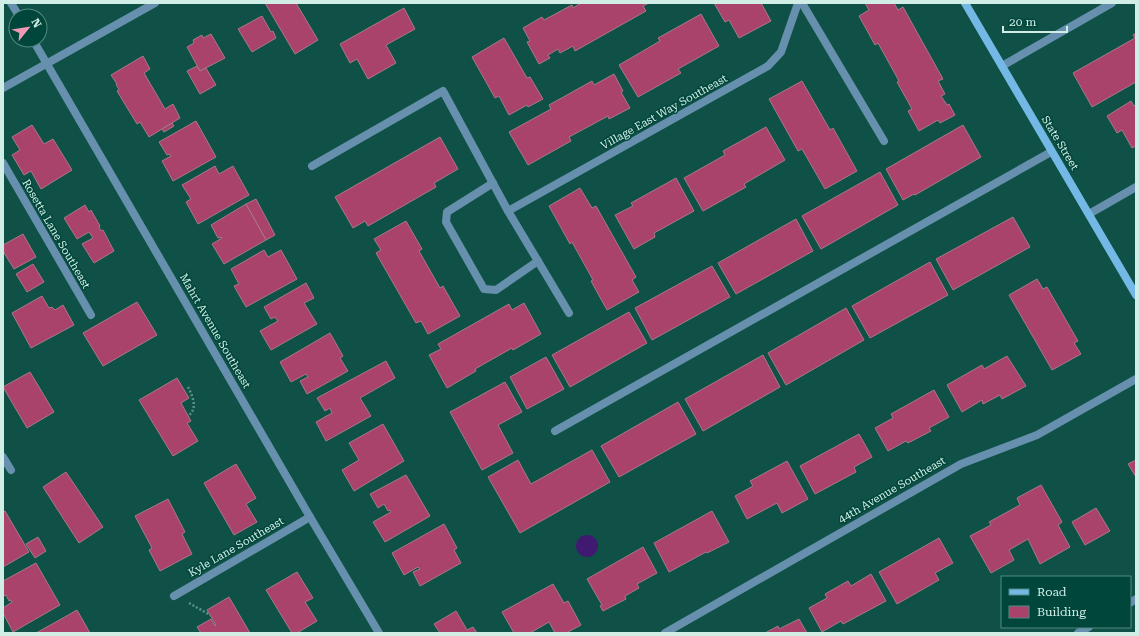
<svg xmlns="http://www.w3.org/2000/svg" width="1139" height="636" font-family="'Roboto Serif',serif">
<style>
.water{fill:#401a71}
.building{fill:#a9436c;stroke:#aa7888}
.lines{fill:none;stroke-linecap:round;stroke-linejoin:round}
.path{stroke:#5e9188;stroke-width:2.5;stroke-dasharray:2 2;stroke-linecap:butt}
.service{stroke:#6690ad;stroke-width:8}
.minor{stroke:#6690ad;stroke-width:8}
.secondary{stroke:#74b9e6;stroke-width:8}
.labels{text-anchor:middle;dominant-baseline:central;stroke-width:3;stroke-linejoin:round;paint-order:stroke}
.street-label{font-size:11px;fill:#d0eee6;stroke:#00463b}
</style>
<rect width="100%" height="100%" fill="#0f5146"/>
<circle class="water" cx="587" cy="546" r="11"/>
<g class="building">
<polygon points="265,3 296,3 318,40 295,54"/>
<polygon points="581,3 649,3 643,6 646,11 575,51 573,46 560,53 558,49 548,55 550,58 539,64 527,42 530,41 523,28 542,17 544,20 572,5 573,8"/>
<polygon points="714,3 761,3 771,21 739,38 729,20 725,22"/>
<polygon points="865,3 894,3 898,10 903,7 943,79 938,81 945,94 941,96 947,105 949,104 955,115 940,123 938,120 919,131 908,111 912,109 897,82 899,81 878,43 875,45 859,16 869,10"/>
<polygon points="404,8 415,29 386,45 396,63 368,79 357,59 350,63 340,44"/>
<polygon points="701,14 719,46 678,69 681,73 638,97 619,65 660,41 658,38"/>
<polygon points="262,16 271,32 273,31 276,38 252,52 238,29"/>
<polygon points="1136,33 1136,82 1092,107 1073,73 1135,38 1133,35"/>
<polygon points="211,34 225,58 200,71 187,47 194,43 193,40 202,35 203,38"/>
<polygon points="504,38 527,78 530,77 543,99 528,107 527,105 509,115 499,96 495,98 472,57"/>
<polygon points="143,56 150,69 144,73 165,109 173,104 180,118 149,137 140,122 137,124 117,91 119,90 116,84 117,84 111,75"/>
<polygon points="197,66 200,71 206,68 216,85 200,94 187,71"/>
<polygon points="614,74 623,91 621,92 630,108 609,119 608,116 569,137 571,141 528,165 509,132 551,109 549,105 592,81 594,85"/>
<polygon points="802,81 830,130 833,128 857,171 825,189 802,149 798,151 769,99"/>
<polygon points="1131,101 1134,106 1136,105 1136,146 1132,148 1122,130 1117,133 1107,116"/>
<polygon points="196,121 216,157 173,181 162,161 171,156 170,154 167,155 159,142"/>
<polygon points="172,123 174,126 164,132 162,129"/>
<polygon points="32,125 44,144 53,139 72,170 41,189 31,171 24,175 12,155 20,150 12,137"/>
<polygon points="963,125 981,157 915,195 914,194 903,200 886,169"/>
<polygon points="766,127 785,160 744,184 746,187 703,211 684,178 725,155 723,151"/>
<polygon points="440,137 458,169 434,183 436,187 368,226 365,221 353,228 335,197"/>
<polygon points="215,166 219,174 233,166 249,195 198,224 186,202 191,199 182,185"/>
<polygon points="880,172 898,205 821,249 802,216"/>
<polygon points="676,178 694,211 654,233 655,237 634,249 615,215 633,206 631,203"/>
<polygon points="580,188 592,208 596,206 636,277 632,280 639,292 607,310 591,281 593,280 572,242 570,244 549,206"/>
<polygon points="256,199 275,235 266,240 246,204"/>
<polygon points="246,204 266,240 224,264 212,244 222,238 221,237 218,238 211,225"/>
<polygon points="85,205 89,212 91,210 100,226 99,227 101,231 103,230 114,251 94,263 82,244 93,238 89,232 77,239 64,218"/>
<polygon points="1013,217 1030,247 953,290 936,259"/>
<polygon points="796,219 813,251 736,294 718,263"/>
<polygon points="406,221 422,249 419,251 440,288 443,286 460,316 428,334 421,321 416,323 376,253 381,250 374,239"/>
<polygon points="23,234 36,257 14,269 3,251 3,245"/>
<polygon points="264,250 268,257 281,250 297,279 246,307 234,286 239,284 231,269"/>
<polygon points="930,262 948,295 870,338 852,306"/>
<polygon points="33,264 44,282 27,292 16,274"/>
<polygon points="712,266 730,297 652,340 635,308"/>
<polygon points="1037,279 1043,289 1047,287 1078,341 1074,343 1081,354 1052,370 1009,295"/>
<polygon points="306,283 314,298 304,303 317,324 271,350 260,331 278,321 275,317 271,319 264,307"/>
<polygon points="42,296 49,308 52,307 55,310 63,305 74,325 31,348 12,313"/>
<polygon points="137,302 157,335 103,366 83,333"/>
<polygon points="524,303 541,334 513,350 512,348 475,369 476,371 447,388 429,355 441,349 438,344 509,304 512,310"/>
<polygon points="846,308 864,340 786,385 768,353"/>
<polygon points="629,312 647,343 570,387 552,355"/>
<polygon points="330,333 343,356 340,358 348,371 307,394 300,381 308,377 306,374 291,382 280,362"/>
<polygon points="763,355 780,387 703,431 685,399"/>
<polygon points="1007,356 1026,386 1002,399 1000,395 983,404 982,400 962,412 947,385 982,365 984,369"/>
<polygon points="546,357 564,389 527,409 510,377"/>
<polygon points="386,361 395,378 360,398 371,416 326,441 316,422 332,413 330,408 325,411 317,398"/>
<polygon points="30,372 54,412 27,428 3,387"/>
<polygon points="177,378 189,398 181,403 191,421 187,423 198,441 173,456 139,400"/>
<polygon points="505,382 522,412 498,425 513,453 482,470 450,412"/>
<polygon points="934,390 949,417 929,428 931,431 908,443 906,441 888,451 875,428 893,418 891,414"/>
<polygon points="678,402 696,434 619,477 601,446"/>
<polygon points="383,424 404,461 354,491 342,470 359,460 349,443"/>
<polygon points="859,434 872,457 854,467 856,472 815,494 800,466"/>
<polygon points="592,450 610,482 520,533 488,477 518,460 531,484"/>
<polygon points="1136,460 1136,477 1128,464"/>
<polygon points="787,461 808,499 782,513 777,503 747,519 735,496 753,486 750,481"/>
<polygon points="236,464 256,498 246,504 257,522 234,535 204,483"/>
<polygon points="66,472 103,527 79,543 43,487"/>
<polygon points="406,475 430,516 385,542 373,522 391,512 390,510 388,511 384,504 378,508 370,494"/>
<polygon points="1041,485 1062,522 1058,525 1070,547 1040,564 1028,539 1009,550 1014,560 991,573 970,536 991,525 989,522 1020,505 1017,498"/>
<polygon points="168,499 185,532 182,534 192,554 160,571 149,550 152,548 135,516"/>
<polygon points="1096,508 1110,531 1085,545 1072,522"/>
<polygon points="5,511 29,552 3,567 3,512"/>
<polygon points="712,511 729,542 707,553 706,552 669,572 654,543"/>
<polygon points="444,524 457,548 454,550 461,563 420,586 413,572 420,569 418,567 404,575 392,553"/>
<polygon points="38,537 46,551 35,558 26,544"/>
<polygon points="939,538 953,563 935,573 939,580 897,604 879,572"/>
<polygon points="643,547 657,573 637,584 639,588 625,596 626,599 603,611 600,606 602,605 587,579"/>
<polygon points="36,563 60,605 13,632 3,613 3,608 12,602 11,600 9,601 6,595 3,596 3,581"/>
<polygon points="297,572 313,598 305,602 317,621 297,633 292,633 266,590"/>
<polygon points="871,574 886,601 843,624 841,621 822,632 809,608 827,598 825,594 848,581 851,586"/>
<polygon points="553,584 564,603 568,601 581,625 566,633 555,633 549,622 530,633 514,633 502,612"/>
<polygon points="229,597 250,633 201,633 197,627 211,619 215,626 216,625 207,610"/>
<polygon points="77,610 90,633 36,633 63,618"/>
<polygon points="456,611 467,630 473,627 477,633 440,633 434,624"/>
<polygon points="799,619 807,633 765,633 778,626 779,629"/>
</g>
<g class="lines">
<g class="path">
<path d="M 188,387 C 193,397 198,409 188,416"/>
<polyline points="189,603 210,615"/>
</g>
<g class="service">
<polyline points="555,431 1051,152"/>
<polyline points="1130,603 1136,599"/>
<polyline points="1078,633 1089,627"/>
</g>
<g class="minor">
<polyline points="11,3 19,16"/>
<polyline points="802,3 884,141"/>
<polyline points="33,40 310,517 379,633"/>
<polyline points="1002,66 1112,3"/>
<polyline points="3,88 155,3"/>
<polyline points="3,163 91,315"/>
<polyline points="312,166 443,91 508,211 768,66 781,52 798,3"/>
<polyline points="493,183 447,212 446,222 484,289 496,290 538,261"/>
<polyline points="508,211 569,313"/>
<polyline points="1089,214 1136,187"/>
<polyline points="3,457 11,470"/>
<polyline points="174,596 310,517"/>
<polyline points="665,633 961,464 1037,435 1136,379"/>
</g>
<polyline class="secondary" points="965,3 1136,295"/>
</g>
<g class="labels">
<g class="street-label">
<text transform="translate(664 112) rotate(-29)">Village East Way Southeast</text>
<text transform="translate(1060 143) rotate(59)">State Street</text>
<text transform="translate(56 234) rotate(60)">Rosetta Lane Southeast</text>
<text transform="translate(215 331) rotate(60)">Mahrt Avenue Southeast</text>
<text transform="translate(892 490) rotate(-30)">44th Avenue Southeast</text>
<text transform="translate(236 547) rotate(-30)">Kyle Lane Southeast</text>
</g>
</g>
<rect width="1139" height="636" fill="none" stroke="#d0eee6" stroke-width="8"/>
<rect x="1001" y="576" width="130" height="52" fill="#00463b" stroke="#53897f"/>
<rect x="1009" y="589" width="20" height="6" fill="#74b9e6" stroke="#53897f"/>
<text x="1037" y="596" font-size="12" fill="#d0eee6">Road</text>
<rect x="1009" y="606" width="20" height="12" fill="#a9436c" stroke="#53897f"/>
<text x="1037" y="616" font-size="12" fill="#d0eee6">Building</text>
<g transform="translate(28 28) rotate(60)"><circle r="19" fill="#00463b" stroke="#53897f"/>
<path d="M0-3L7 15L0 10L-7 15Z" fill="#f09ab7"/>
<text y="-6" font-size="11" font-weight="bold" text-anchor="middle" fill="#d0eee6">N</text>
</g>
<path d="M1003 26v6h64v-6" fill="none" stroke="#d0eee6" stroke-width="2"/>
<text x="1009" y="26" font-size="12" fill="#d0eee6" stroke="#00463b" stroke-width="3" paint-order="stroke">20 m</text>
</svg>
